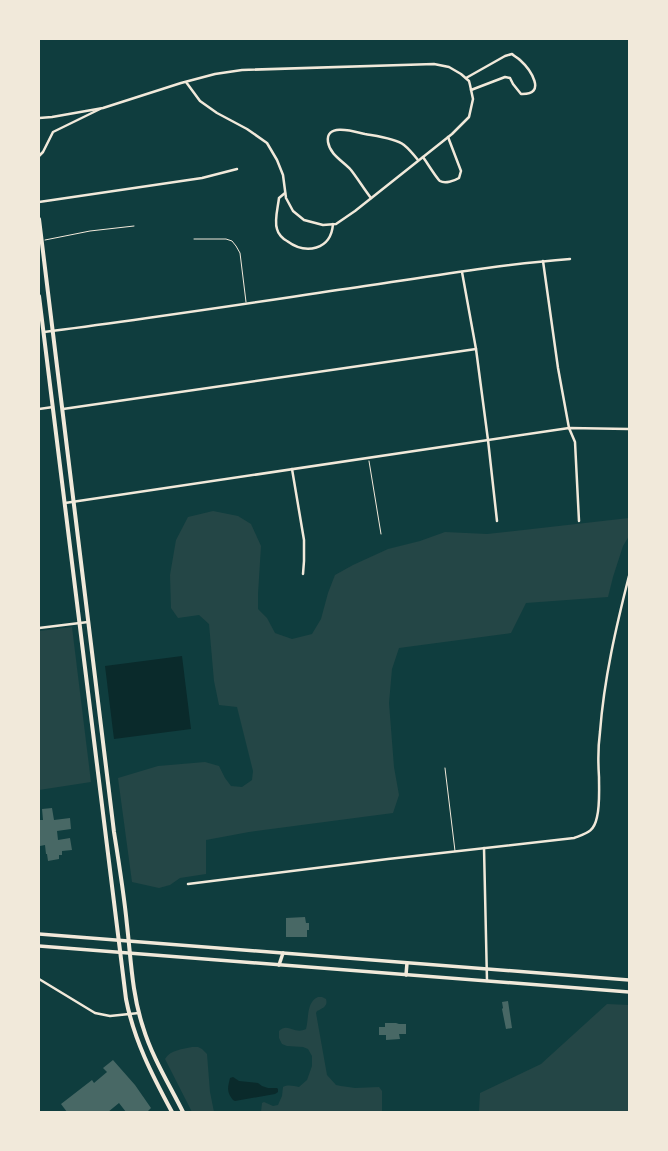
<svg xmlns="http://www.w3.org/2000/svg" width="668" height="1151" font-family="Manrope,sans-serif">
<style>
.green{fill:#244646}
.water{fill:#0a2a2b}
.building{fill:#486865}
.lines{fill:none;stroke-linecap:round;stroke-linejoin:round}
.path{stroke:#f1e9da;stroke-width:1}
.service{stroke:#f1e9da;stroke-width:1}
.minor{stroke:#f1e9da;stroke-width:2.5}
.primary{stroke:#f1e9da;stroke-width:3.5}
.trunk{stroke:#f1e9da;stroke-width:4}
</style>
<rect width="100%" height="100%" fill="#0f3d3e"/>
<g class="green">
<polygon points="213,511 238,516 251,524 261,546 258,594 258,609 267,618 275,633 292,639 312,634 321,619 328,593 335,575 353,565 388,549 420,541 445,532 487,534 629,518 629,536 623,546 613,577 608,597 526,603 511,633 399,648 392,669 389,703 394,767 399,795 393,813 249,832 206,840 206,874 180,878 170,885 159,888 132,882 118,778 158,766 205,762 219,766 225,778 231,786 242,787 252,780 253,771 237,707 219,705 214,681 209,624 199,615 178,618 171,608 170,575 176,540 188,517"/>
<polygon points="72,627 91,782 39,790 39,631"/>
<path d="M 318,997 L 322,997 L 326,999 C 328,1006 323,1008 317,1011 L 316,1013 L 327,1075 L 336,1085 L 341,1086 L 355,1088 L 379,1087 L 382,1091 L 382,1112 L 261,1112 L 262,1103 L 264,1102 L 273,1106 L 278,1105 L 282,1096 L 283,1087 C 288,1084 294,1086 299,1087 L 307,1080 L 312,1066 L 312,1056 L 308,1049 L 303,1047 L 287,1046 L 282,1044 L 279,1038 L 279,1031 C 288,1022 294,1035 306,1029 C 309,1019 306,1002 318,997 Z"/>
<polygon points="607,1004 629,1005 629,1112 479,1112 480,1093 541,1064"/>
<path d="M 192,1047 L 198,1047 L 202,1049 L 207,1054 L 210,1092 L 214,1112 L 192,1112 L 165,1059 C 170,1050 183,1049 192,1047 Z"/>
</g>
<g class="water">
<polygon points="182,656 191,729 114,739 105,666"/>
<path d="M 233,1077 L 239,1081 L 258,1083 L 262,1086 L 268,1088 L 277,1088 L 278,1089 L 278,1092 L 275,1094 L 235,1101 L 233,1100 C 226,1091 228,1087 230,1078 Z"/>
</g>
<g class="building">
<polygon points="52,808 54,820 70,818 71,829 57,831 58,840 70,838 72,850 62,851 62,855 59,855 59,859 48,861 47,854 46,854 45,845 40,846 39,820 43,820 42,809"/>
<polygon points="305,917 306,923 309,923 309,930 307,930 307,937 286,937 286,918"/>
<polygon points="508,1001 512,1028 506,1029 502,1009 503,1008 502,1002"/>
<polygon points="385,1023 396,1023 399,1024 406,1024 406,1034 399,1034 400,1039 386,1040 386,1035 379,1035 379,1027 385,1027"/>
<polygon points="113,1060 135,1085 151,1108 147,1112 126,1112 119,1103 108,1112 67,1112 61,1104 92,1080 94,1083 107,1072 103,1068"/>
</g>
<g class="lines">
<g class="path">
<polyline points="45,240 90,231 134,226"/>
<polyline points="369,461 381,534"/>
</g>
<g class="service">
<polyline points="194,239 226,239 232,241 236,246 240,253 246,302"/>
<polyline points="445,768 455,851"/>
</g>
<g class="minor">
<path d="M 466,78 L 505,56 L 512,54 C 514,56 518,58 520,60 C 530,69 548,95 521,94 L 513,84 L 510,78 L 505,77 L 471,90"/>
<polyline points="39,118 52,117 103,108 181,83 215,74 242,70 434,64 449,67 461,74 469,81 470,85 473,99 469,117 452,134 355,211 336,224 323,225 304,220 293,211 286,198 283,175 277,160 267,143 247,129 217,113 200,101 186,82"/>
<polyline points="39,156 43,152 53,132 100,109"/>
<path d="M 423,157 C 426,161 437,179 440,181 C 445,184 454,181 459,178 L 461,171 L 448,137"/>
<path d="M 285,193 L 279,198 C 278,207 274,221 277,229 C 278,234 283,239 287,241 C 306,255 331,250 333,224"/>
<path d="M 371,198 C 364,189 358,179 351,170 C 343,161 330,155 328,142 C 325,122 356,132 365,134 C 376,136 395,138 404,145 C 409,149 414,155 418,160"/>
<polyline points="39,202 202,178 237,169"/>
<polyline points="543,261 558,368 569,428 575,442 579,521"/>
<polyline points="462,272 476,349 488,440 497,521"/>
<path d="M 44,332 C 154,318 263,301 372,285 C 438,275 504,264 570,259"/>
<polyline points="39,409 53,407"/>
<polyline points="63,409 476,349"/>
<polyline points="292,469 304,540 304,561 303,574"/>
<polyline points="65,503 569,428 629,429"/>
<polyline points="39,628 88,622"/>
<polyline points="484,848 487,981"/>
<path d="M 188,884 L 388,859 L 574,838 C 587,833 594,832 597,817 C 600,805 599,790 599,777 C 598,762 598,747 600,732 C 604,679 616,627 629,576"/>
<polyline points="39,979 95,1013 110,1016 139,1013"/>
</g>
<g class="primary">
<polyline points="39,934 629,980"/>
<polyline points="39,946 629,992"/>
<polyline points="279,965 283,953"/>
<polyline points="406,975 407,963"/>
</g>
<g class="trunk">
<path d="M 39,219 L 114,832 C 119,863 124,894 127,925 C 131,960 132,994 143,1027 C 152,1057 169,1084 183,1112"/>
<path d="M 39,296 L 126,999 C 134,1040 152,1075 172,1112"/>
</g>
</g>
<rect width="668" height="1151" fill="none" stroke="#f1e9da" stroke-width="80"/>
</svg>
